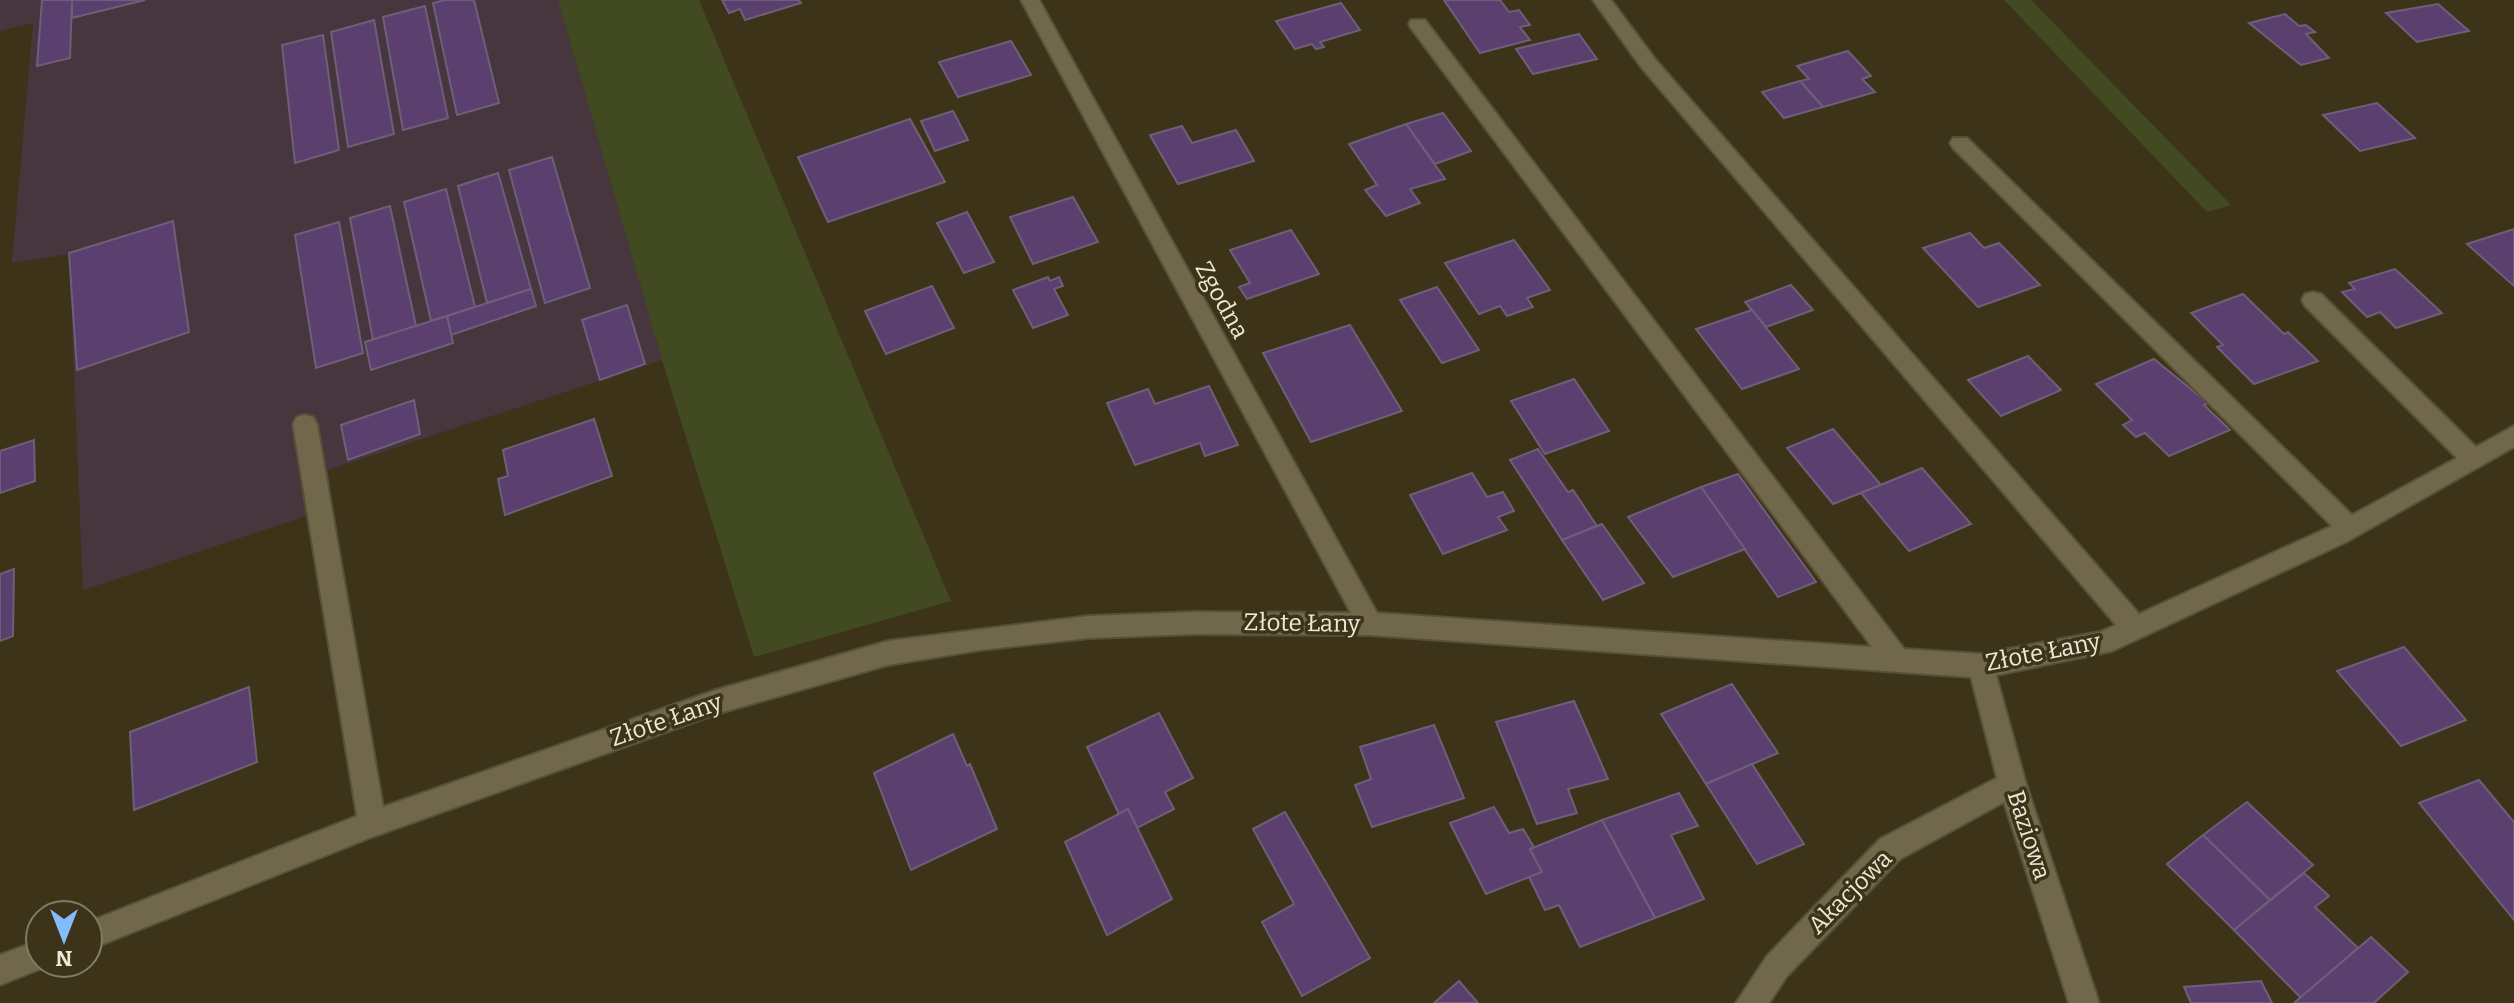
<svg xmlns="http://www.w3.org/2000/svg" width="2514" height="1003" font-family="Bitter,serif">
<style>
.industrial{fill:#48363f}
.green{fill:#424a22}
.building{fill:#5b406f;stroke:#6e5f79;stroke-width:2}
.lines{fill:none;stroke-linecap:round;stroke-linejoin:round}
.minor-casing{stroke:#595039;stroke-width:4}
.minor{fill:#71674a;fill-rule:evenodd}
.labels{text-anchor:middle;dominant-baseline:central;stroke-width:7;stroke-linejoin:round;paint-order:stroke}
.street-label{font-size:24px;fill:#eee8d8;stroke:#3d3318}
</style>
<rect width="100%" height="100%" fill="#3d3318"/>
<polygon class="industrial" points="0,0 558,0 662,360 328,470 333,507 83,590 69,254 12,263 33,23 0,31"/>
<g class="green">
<polygon points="558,0 699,0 951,601 754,657 662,360"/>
<polygon points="2004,0 2031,0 2231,205 2207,212"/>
</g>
<g class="building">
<polygon points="42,0 72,0 70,58 37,66"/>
<polygon points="72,0 145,0 72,18"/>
<polygon points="445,0 474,0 499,103 457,115 433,3"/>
<polygon points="722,0 799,0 801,3 745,20 740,9 729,13"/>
<polygon points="1444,0 1500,0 1509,12 1519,10 1530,25 1520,27 1530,40 1480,53"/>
<polygon points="1341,3 1360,30 1320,42 1324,47 1316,49 1312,44 1295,49 1276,21"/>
<polygon points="2438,4 2469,31 2417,42 2386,13"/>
<polygon points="425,6 448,118 403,130 383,17"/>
<polygon points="2285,14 2299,26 2306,25 2315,32 2306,34 2329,58 2301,65 2249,23"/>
<polygon points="374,20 394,134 348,147 331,32"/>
<polygon points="1579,34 1597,59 1533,74 1516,49"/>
<polygon points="323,35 339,150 295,163 282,45"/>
<polygon points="1011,41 1031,75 958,97 939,62"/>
<polygon points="1848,51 1871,76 1862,79 1875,92 1823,107 1800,81 1809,79 1797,66"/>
<polygon points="1800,81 1823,107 1784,118 1762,92"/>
<polygon points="2377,103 2415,138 2360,151 2323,115"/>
<polygon points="953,111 968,140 935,151 921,121"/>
<polygon points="1443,113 1471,151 1435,164 1406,124"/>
<polygon points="910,119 945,182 828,222 798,157"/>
<polygon points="1406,124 1445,179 1410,189 1420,203 1386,216 1365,190 1377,185 1349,144"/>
<polygon points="1182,126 1192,143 1236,130 1254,161 1178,184 1150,135"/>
<polygon points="552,157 590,288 545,303 509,170"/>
<polygon points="498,173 531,289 487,303 458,186"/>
<polygon points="446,189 475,307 431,321 404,202"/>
<polygon points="1073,197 1098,242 1033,264 1010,217"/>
<polygon points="390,206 416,326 373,340 350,218"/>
<polygon points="967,212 994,262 964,273 937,223"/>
<polygon points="173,221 189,332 77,370 69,253"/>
<polygon points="339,222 363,353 316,368 295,235"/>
<polygon points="2514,229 2514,286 2467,244"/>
<polygon points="1291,230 1319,274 1247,299 1239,287 1250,283 1230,250"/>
<polygon points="1970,233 1984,248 1999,243 2040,285 1978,307 1923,248"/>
<polygon points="1514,240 1550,290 1527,298 1533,307 1507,316 1500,306 1479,314 1445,263"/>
<polygon points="2395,269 2442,313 2396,328 2380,312 2367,317 2342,292 2355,289 2349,283"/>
<polygon points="1048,277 1050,281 1059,277 1063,286 1054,289 1068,315 1033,328 1013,290"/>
<polygon points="1791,285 1813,310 1766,327 1745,302"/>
<polygon points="932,286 954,328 886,354 865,311"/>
<polygon points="1437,287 1479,350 1442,363 1400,300"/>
<polygon points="531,289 536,306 451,335 447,316"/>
<polygon points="2243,294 2284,334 2288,332 2318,361 2254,384 2217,347 2223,345 2191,313"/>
<polygon points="627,305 645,364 600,380 582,320"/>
<polygon points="1752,310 1799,369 1742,389 1696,329"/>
<polygon points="447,316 453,343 371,370 365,342"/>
<polygon points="1350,325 1402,411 1311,442 1263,353"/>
<polygon points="2028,356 2061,390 2001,416 1968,380"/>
<polygon points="2154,359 2208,403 2204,405 2230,430 2169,456 2145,433 2136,437 2123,425 2132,420 2096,384"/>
<polygon points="1574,379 1609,431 1545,454 1511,401"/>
<polygon points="1209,386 1238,445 1205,456 1200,443 1135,465 1107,403 1148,389 1155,404"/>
<polygon points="414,400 420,434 348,460 341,425"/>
<polygon points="594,419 612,476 505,515 498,479 508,476 503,450"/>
<polygon points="1833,429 1881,485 1833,504 1787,448"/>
<polygon points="34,440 35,481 0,493 0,451"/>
<polygon points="1538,449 1568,492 1573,490 1597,526 1562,540 1510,460"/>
<polygon points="1922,468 1971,524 1909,551 1861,493"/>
<polygon points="1472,473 1487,497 1503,492 1514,511 1498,517 1507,530 1443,554 1410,495"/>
<polygon points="1738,474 1816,582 1778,597 1701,487"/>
<polygon points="1701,487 1745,549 1673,577 1628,517"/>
<polygon points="1602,524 1644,583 1603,600 1562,540"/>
<polygon points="14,569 13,636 0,641 0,574"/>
<polygon points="2404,647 2466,720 2401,746 2337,671"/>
<polygon points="1732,684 1778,753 1706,784 1661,714"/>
<polygon points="249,687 257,762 134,810 130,732"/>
<polygon points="1574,701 1608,779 1568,789 1577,813 1537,824 1496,722"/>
<polygon points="1159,713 1193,778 1165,792 1174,809 1137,828 1128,809 1119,814 1087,747"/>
<polygon points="1434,725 1464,798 1372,827 1355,785 1371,779 1360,747"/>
<polygon points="953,734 967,766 970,764 997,829 911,870 874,773"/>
<polygon points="1752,764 1804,844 1757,864 1706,784"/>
<polygon points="2479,780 2514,822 2514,920 2419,803"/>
<polygon points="1679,793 1698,826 1671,835 1704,899 1655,918 1602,820"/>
<polygon points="2247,802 2313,865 2270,900 2203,835"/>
<polygon points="1494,807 1509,833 1523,829 1534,847 1530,849 1542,872 1486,894 1450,823"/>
<polygon points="1128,809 1172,899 1107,935 1065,842"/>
<polygon points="1285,812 1370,958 1302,996 1262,922 1294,904 1253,829"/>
<polygon points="1602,820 1655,918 1580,947 1559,905 1545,910 1529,877 1542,872 1530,849"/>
<polygon points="2203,835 2270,900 2234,930 2167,864"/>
<polygon points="2304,873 2329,896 2315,907 2358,948 2301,998 2234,930"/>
<polygon points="2371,937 2408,972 2374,1003 2294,1003"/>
<polygon points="1459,981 1478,1003 1434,1003"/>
<polygon points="2261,981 2272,1003 2191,1003 2184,987"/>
</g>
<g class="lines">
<defs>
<g id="minor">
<polygon points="1021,0 1039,0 1377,613 1872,647 1411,28 1409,24 1411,20 1425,20 1904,649 1981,654 2100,632 2116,625 1641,67 1593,0 1611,0 1655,59 2139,614 2332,526 1953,148 1950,143 1953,138 1967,138 2352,515 2457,458 2305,306 2302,300 2305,294 2313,292 2321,294 2476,447 2514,426 2514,447 2346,542 2112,651 1996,675 2026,784 2099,1003 2069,1003 2004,802 1900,859 1787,976 1769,1003 1736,1003 1767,956 1880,839 1997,778 1971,677 1370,635 1196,634 1089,638 980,650 888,665 716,714 372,837 88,950 88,922 357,816 293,424 297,417 305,415 313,417 317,424 383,807 716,690 888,641 1089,616 1196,612 1351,613"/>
<polygon points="40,940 40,963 51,963 50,965 0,985 0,955"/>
</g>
</defs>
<use href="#minor" class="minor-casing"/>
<use href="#minor" class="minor"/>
</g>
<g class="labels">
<g class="street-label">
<text transform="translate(1222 300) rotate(61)">Zgodna</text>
<text transform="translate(1302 623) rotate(1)">Złote Łany</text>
<text transform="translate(2043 652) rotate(-11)">Złote Łany</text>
<text transform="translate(666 720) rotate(-19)">Złote Łany</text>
<text transform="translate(2029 835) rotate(72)">Baziowa</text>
<text transform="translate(1850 892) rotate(-45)">Akacjowa</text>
</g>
</g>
<g transform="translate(64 939) rotate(180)"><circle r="38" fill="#3d3318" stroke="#847b65" stroke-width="2"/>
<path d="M0-6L14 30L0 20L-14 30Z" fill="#80bdfa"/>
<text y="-12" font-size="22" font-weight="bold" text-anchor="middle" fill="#eee8d8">N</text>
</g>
</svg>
